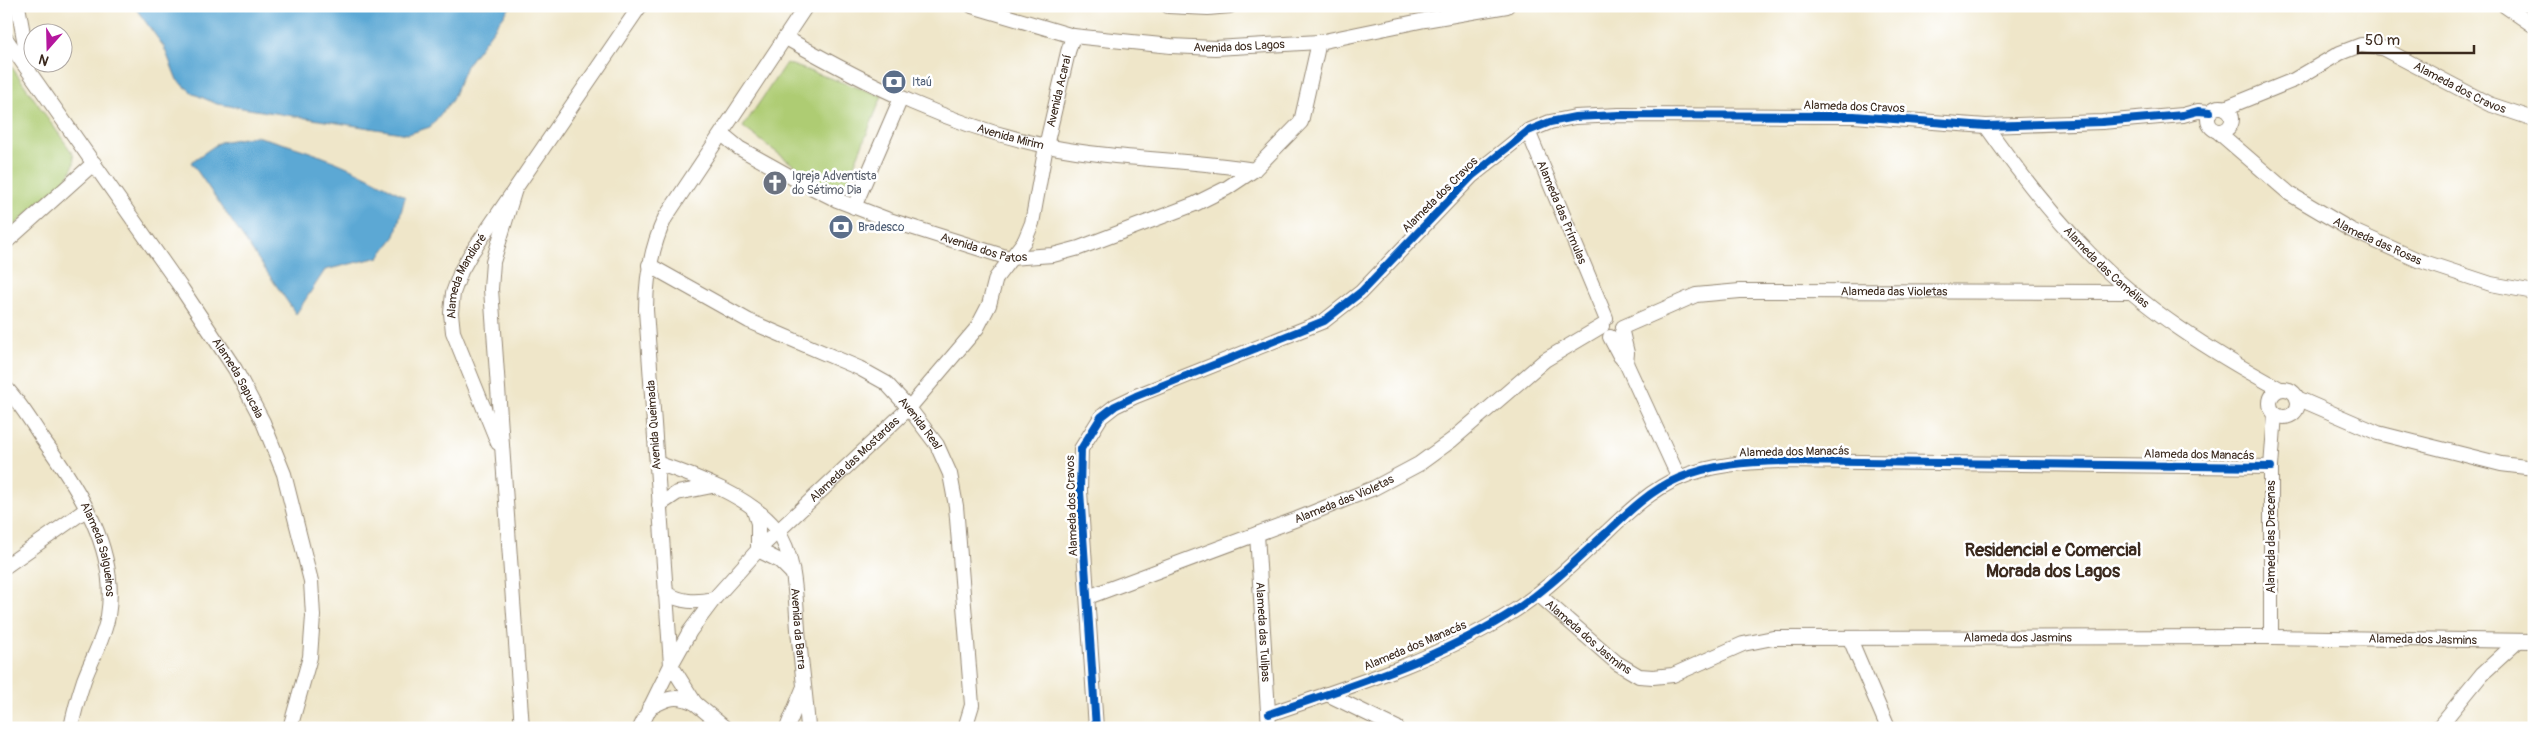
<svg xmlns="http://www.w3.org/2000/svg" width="2540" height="734" font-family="Pangolin,sans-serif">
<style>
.green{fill:#aecc73;stroke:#747b48}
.water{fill:#5ba8d4;stroke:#4b6979}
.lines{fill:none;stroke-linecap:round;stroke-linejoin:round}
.street-casing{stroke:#958874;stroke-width:16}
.street{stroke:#fff;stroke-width:14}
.cycleway-casing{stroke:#fff;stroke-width:11}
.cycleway{stroke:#0057b8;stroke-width:8}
.labels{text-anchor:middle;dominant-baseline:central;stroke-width:5;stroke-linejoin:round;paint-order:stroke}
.street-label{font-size:12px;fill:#3b2a1e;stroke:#fff}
.service-label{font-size:12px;fill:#4e5e75;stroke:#fff;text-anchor:start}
.worship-label{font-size:12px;fill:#5b616d;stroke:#fff;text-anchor:start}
.district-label{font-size:18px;font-weight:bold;fill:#3b2a1e;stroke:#fff}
</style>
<rect width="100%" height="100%" fill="#fff"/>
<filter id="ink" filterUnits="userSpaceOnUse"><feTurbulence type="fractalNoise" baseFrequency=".02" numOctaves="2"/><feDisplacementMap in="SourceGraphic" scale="10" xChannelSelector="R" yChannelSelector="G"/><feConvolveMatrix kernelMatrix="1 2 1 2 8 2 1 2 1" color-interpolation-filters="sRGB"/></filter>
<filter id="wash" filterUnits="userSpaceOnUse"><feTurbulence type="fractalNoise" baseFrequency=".0096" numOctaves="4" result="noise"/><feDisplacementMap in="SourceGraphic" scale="20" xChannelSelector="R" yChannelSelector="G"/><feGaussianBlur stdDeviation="1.12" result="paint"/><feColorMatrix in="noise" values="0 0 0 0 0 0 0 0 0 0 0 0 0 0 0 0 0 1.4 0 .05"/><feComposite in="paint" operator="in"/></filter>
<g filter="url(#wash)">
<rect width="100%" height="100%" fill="#efe6c9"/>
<g class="green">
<polygon points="6,59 73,154 74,163 69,176 6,233"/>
<polygon points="786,63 882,96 840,200 743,127"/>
</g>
<g class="water">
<polygon points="134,6 511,6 466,66 452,100 430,127 408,134 217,104 194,94 177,80 164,47"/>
<path d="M 255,136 C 309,149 357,168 405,197 L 395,236 L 379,257 L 325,270 L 296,314 L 191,162 L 220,142 Z"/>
</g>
</g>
<g filter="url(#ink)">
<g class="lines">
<defs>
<g id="street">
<polyline points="18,6 29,67"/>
<path id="s1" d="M 972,6 L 1073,36 L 1171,46 L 1215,48 L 1319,42 L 1425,20 L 1507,6"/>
<polyline points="1168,6 1208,8 1230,6"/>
<polyline points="2505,6 2534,26"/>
<path id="s2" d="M 786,38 C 869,85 953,127 1047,146 C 1116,160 1185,159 1254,170"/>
<path id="s3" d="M 6,39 L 182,289 L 235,369 L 263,422 L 284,474 L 311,581 L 313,616 L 310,657 L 290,728"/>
<circle cx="2220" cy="119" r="12"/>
<path id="s4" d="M 2225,108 L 2294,80 L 2340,53 L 2361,45 L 2382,48 L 2489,104 L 2534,119"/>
<path id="s5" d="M 1986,126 C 2017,170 2051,214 2089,253 C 2143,309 2212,352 2280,389"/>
<path id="s6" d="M 1528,131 L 1606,318"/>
<path id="s7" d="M 2217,131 L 2290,194 L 2351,230 L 2418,260 L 2491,284 L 2534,292"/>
<path id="s8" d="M 722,134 L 739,148 L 793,178 L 837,200 L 889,220 L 1009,258 L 1053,255 L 1079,248 L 1195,204 L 1227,188 L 1254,170 L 1301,122 L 1319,42"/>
<polyline points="515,189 493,262 491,289 522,728"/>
<polyline points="854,207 901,98"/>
<polyline points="6,242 94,163"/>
<path id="s9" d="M 649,265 L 749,321 L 859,368 L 886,383 L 909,408 L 937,445 L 950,474 L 956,506 L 972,705 L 965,728"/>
<path id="s10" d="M 1623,327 L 1696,295 L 1740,291 L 2132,292"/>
<polyline points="1622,332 1627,353 1626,363"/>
<polyline points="1610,337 1620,356 1626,363 1679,478"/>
<path id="s11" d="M 6,388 C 20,403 31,421 42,438 C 78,488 119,550 108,616 C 104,639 92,658 84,680 C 79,695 74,712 71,728"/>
<circle cx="2284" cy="403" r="14"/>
<polyline points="2297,398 2378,433 2501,464 2534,468"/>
<path id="s12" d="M 498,443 L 453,332 L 451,313 L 453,293 L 461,271 L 470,255 L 640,6"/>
<path id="s13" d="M 657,463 C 695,476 751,497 776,529 C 798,559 795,605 799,640 C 802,670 806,698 808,728"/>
<polyline points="659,505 677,493 712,486"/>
<polyline points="753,508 758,523 758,550 780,561 792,573"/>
<path id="s14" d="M 1257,534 L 1269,728"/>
<polyline points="6,566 87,509"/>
<path d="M 665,593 C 682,602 694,603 714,599"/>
<path id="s15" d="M 1539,595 L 1617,663 L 1639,676 L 1653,677 L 1673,675 L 1743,644 L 1773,638 L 2271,637 L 2534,641"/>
<path id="s16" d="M 1088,597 L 1297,519 L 1374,488 L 1419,464 L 1452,440 L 1545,360 L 1602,326"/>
<polyline points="2271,637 2271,467 2275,414"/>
<polyline points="1850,639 1888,728"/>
<polyline points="1327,694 1397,728"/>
<path d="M 649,708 C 668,698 675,694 695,703"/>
<path d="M 1269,714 C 1348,687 1433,661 1506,616 C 1544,593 1574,562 1607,532 C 1628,512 1652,489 1679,478 C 1712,464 1748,462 1783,461 L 2271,467"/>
<path d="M 640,728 L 671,665 L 646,310 C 646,277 651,248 665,218 L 806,6"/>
<path id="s17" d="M 725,728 L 695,703 L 671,665 L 690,631 L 714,599 L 758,550 L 909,408 L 977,328 L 989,305 L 996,278 L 1025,240 L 1032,223 L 1046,146 L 1068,52 L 1073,36"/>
<polyline points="787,728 803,689"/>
<polyline points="1096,728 1080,491 1081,449 1101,417 1115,406 1136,396 1324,321 1361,292 1472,176 1528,131 1550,122 1575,117 1619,115 1854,116 1986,126 2102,122 2183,115 2198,111 2210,112"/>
<polyline points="2438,728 2482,674 2517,642"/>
</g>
</defs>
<use href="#street" class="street-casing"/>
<use href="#street" class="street"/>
<defs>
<g id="cycleway">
<path d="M 1269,714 C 1348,687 1433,661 1506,616 C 1544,593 1574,562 1607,532 C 1628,512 1652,489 1679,478 C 1712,464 1748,462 1783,461 L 2271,467"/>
<polyline points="1096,728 1080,491 1081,449 1101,417 1115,406 1136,396 1324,321 1361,292 1472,176 1528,131 1550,122 1575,117 1619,115 1854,116 1986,126 2102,122 2183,115 2198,111 2210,112"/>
</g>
</defs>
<use href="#cycleway" class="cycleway-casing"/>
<use href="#cycleway" class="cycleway"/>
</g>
</g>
<defs>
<symbol id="bank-disc" viewBox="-11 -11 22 22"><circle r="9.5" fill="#5c6f8a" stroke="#fff"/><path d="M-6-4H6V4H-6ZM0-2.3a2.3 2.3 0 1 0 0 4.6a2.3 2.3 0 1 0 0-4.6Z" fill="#fff"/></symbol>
<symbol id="church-disc" viewBox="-11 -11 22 22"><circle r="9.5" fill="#6b7280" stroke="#fff"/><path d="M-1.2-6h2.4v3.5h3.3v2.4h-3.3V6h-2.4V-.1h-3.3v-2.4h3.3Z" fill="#fff"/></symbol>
</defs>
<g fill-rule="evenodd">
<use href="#bank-disc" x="880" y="68" width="28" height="28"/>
<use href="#church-disc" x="761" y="169" width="28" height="28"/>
<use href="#bank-disc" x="827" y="213" width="28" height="28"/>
</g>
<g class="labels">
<g class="street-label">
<text stroke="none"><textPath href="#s1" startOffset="272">Avenida dos Lagos</textPath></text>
<text stroke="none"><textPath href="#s4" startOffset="259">Alameda dos Cravos</textPath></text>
<text stroke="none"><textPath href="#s17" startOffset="796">Avenida Acaraí</textPath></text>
<text transform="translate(1854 107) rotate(2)">Alameda dos Cravos</text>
<text stroke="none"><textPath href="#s2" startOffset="246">Avenida Mirim</textPath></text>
<text transform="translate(1440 195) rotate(-45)">Alameda dos Cravos</text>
<text stroke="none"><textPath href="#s6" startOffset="88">Alameda das Prímulas</textPath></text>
<text stroke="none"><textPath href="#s7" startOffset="196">Alameda das Rosas</textPath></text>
<text stroke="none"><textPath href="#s8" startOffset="288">Avenida dos Patos</textPath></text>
<text stroke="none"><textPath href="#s5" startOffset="186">Alameda das Camélias</textPath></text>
<text stroke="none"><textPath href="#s12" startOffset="179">Alameda Mandioré</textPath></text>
<text stroke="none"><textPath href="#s10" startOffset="278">Alameda das Violetas</textPath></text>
<text stroke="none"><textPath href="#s3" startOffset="411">Alameda Sapucaia</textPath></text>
<text stroke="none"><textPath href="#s9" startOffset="318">Avenida Real</textPath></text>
<text transform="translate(654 425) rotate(-94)">Avenida Queimada</text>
<text transform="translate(1794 452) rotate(-1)">Alameda dos Manacás</text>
<text transform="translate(2199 455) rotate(1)">Alameda dos Manacás</text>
<text stroke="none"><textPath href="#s17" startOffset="361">Alameda das Mostardas</textPath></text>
<text stroke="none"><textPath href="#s16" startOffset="274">Alameda das Violetas</textPath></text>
<text transform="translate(1072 506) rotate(-92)">Alameda dos Cravos</text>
<text transform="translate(2271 537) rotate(-90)">Alameda das Dracenas</text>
<text stroke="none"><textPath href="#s11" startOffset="188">Alameda Salgueiros</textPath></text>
<text stroke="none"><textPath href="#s13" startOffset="241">Avenida da Barra</textPath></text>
<text stroke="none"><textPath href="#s14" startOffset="98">Alameda das Tulipas</textPath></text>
<text stroke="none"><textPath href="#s15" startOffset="65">Alameda dos Jasmins</textPath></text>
<text stroke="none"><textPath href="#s15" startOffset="515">Alameda dos Jasmins</textPath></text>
<text stroke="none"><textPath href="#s15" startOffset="920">Alameda dos Jasmins</textPath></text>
<text transform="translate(1415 646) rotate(-23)">Alameda dos Manacás</text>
</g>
<g class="service-label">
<text x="912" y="82">Itaú</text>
<text x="858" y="227">Bradesco</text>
</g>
<g class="worship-label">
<text x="792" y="176">Igreja Adventista<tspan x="792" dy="14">do Sétimo Dia</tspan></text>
</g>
<g class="district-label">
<text x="2053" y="550">Residencial e Comercial<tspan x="2053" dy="21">Morada dos Lagos</tspan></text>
</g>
</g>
<rect width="2540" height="734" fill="none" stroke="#fff" stroke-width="25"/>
<g transform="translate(48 48) rotate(200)"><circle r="24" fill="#ffffff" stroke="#b1aaa5"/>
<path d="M0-4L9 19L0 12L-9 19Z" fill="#b5179e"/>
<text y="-8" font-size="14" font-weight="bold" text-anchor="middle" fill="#3b2a1e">N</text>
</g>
<path d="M2358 45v8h116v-8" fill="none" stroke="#3b2a1e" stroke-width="2.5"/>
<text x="2365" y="45" font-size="15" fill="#3b2a1e" stroke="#ffffff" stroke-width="4" paint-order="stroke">50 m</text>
</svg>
